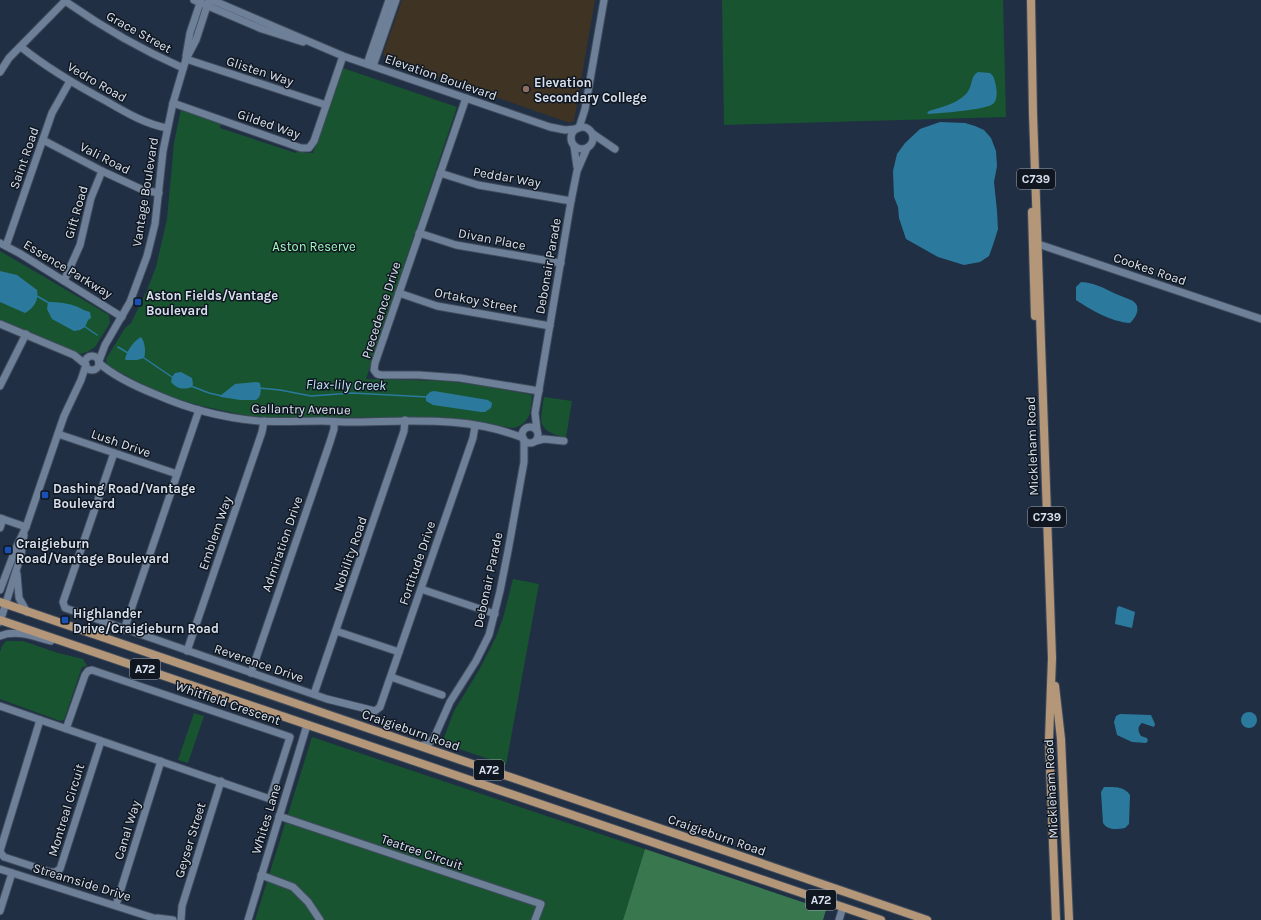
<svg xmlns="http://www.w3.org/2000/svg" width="1261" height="920" font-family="Karla,sans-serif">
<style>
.education{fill:#3f3324}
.green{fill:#185430}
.forest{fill:#39784f}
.water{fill:#2b7a9e}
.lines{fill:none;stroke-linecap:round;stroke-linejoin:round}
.stream{stroke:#2b7a9e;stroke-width:1.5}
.minor-casing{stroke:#3f4b5c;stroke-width:9}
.major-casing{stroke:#3f4b5c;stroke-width:10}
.minor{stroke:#6e7f98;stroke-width:7}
.major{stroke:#b49679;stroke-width:8}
.education-dot{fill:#8d6e63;stroke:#101720;stroke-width:1.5}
.transit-dot{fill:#1a4fb4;stroke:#101720;stroke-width:1.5}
.labels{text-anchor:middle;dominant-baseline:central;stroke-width:3;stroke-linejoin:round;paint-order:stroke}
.shield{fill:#101720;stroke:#9ca4b1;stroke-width:1}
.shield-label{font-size:12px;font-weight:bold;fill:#d8e1ef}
.street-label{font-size:13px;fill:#d8e1ef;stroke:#101720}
.poi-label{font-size:13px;font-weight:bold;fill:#d8e1ef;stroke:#101720;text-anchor:start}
.park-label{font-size:13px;fill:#9ffabb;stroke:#101720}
.water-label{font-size:14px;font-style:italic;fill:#bee4f9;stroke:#101720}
</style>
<rect width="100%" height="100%" fill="#202f43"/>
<polygon class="education" points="402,0 595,0 574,121 570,123 386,59 383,54"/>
<g class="green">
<polygon points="722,0 1003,0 1006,117 724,125"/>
<path d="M 343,68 L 457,107 L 366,379 L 448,381 L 486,386 L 532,395 C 531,410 531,424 513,428 L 443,417 L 269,418 L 243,415 L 202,406 L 162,395 L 107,365 L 106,359 L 125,328 L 131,323 L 147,290 L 156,267 L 167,219 L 174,143 L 181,109 L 221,124 L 220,128 L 296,153 L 297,150 L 306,153 L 313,153 Z"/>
<polygon points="0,251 109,315 110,323 95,347 87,352 80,354 0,321"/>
<path d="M 544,397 L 572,401 L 566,438 C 536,430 540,423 544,397 Z"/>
<polygon points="513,579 539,584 506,765 442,743 454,711 479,670 496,637 503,618"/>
<polygon points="6,641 23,641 58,653 83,659 87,666 82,667 64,720 60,721 0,699 0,652 2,646"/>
<polygon points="194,713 204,716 188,763 178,760"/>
<polygon points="312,737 645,849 623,920 255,920"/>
</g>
<polygon class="forest" points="645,849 826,910 823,920 623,920"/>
<g class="water">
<path d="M 978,72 L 990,73 L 993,76 C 996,83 999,97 994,103 C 989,110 940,113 929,114 L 927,113 L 929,111 C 942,107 956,104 966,94 C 973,87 970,76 978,72 Z"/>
<polygon points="940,122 965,123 975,126 984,130 991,138 996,151 997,166 994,182 997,211 998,229 993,245 989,256 980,262 964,265 938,257 906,239 899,218 898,207 894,197 893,171 897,154 905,143 920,129"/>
<path d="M 0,271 L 17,275 L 37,290 C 39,300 34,308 25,313 L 0,302 Z"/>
<path d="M 1081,282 C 1096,283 1103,288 1116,294 C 1121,296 1126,298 1131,300 C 1142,305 1137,317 1130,323 C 1112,322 1091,310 1076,300 L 1076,287 Z"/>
<path d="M 48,302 C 57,302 69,303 78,307 C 82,309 85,311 90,312 L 91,318 L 88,320 L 85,327 L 80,330 L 74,331 L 52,319 L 47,309 Z"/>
<path d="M 141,337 C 145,342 146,352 144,358 L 137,360 L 126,360 L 125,359 C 127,350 134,341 141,337 Z"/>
<path d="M 181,372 L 192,378 L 193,384 L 192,387 C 183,390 177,389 171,382 L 172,377 L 175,373 Z"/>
<path d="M 257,382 L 260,383 C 261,389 262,396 256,400 L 240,400 L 221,397 L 220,396 L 235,384 Z"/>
<polygon points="434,391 488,400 492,403 491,408 485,412 481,412 433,405 426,401 426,396 430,392"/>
<polygon points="1119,606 1135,612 1132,628 1115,624 1117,608"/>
<circle cx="1249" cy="720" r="8"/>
<path d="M 1120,714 L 1151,715 L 1155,724 L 1154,727 L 1142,723 C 1137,727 1138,731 1141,736 L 1147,738 L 1148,741 L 1146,743 L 1132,742 L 1117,735 L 1114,722 L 1116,716 Z"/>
<path d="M 1104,787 C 1114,787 1124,786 1130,795 L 1129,824 L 1125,828 C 1117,829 1108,831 1103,823 L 1101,792 Z"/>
</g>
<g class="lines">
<g class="stream">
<polyline points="37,296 49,303"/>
<polyline points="84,326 97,335"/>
<polyline points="118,347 128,353"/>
<polyline points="144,358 172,377"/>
<polyline points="191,386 209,393 222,396"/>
<polyline points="259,388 280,390 311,396 352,393 428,397"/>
</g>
<defs>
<g id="minor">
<polyline points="194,0 262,29 303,42"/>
<polyline points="212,0 343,56 550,127 565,130 576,129"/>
<path d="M 65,1 C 102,27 142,50 183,68"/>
<path d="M 21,47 C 47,68 76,85 106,101 C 125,112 145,124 167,128"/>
<polyline points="186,56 190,33 201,0"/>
<polyline points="186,59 326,105"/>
<polyline points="367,64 389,0"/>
<polyline points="373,66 396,0"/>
<polyline points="0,72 9,58 66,0"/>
<polyline points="466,98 375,363 374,370 377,374 381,375 419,375 460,378 539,391"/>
<polyline points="173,103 301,148 309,148 314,141 343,56"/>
<circle cx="582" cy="138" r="11"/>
<polyline points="579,128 585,109 604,0"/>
<polyline points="593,134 615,149"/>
<polyline points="43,140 102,171 143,190 159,193"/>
<polyline points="574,146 577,167"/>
<polyline points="440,173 478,185 571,201"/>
<polyline points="419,233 456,245 561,263"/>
<polyline points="0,243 19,253 122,317"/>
<polyline points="1038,244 1261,319"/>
<polyline points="6,246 52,113 70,81"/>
<polyline points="64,281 80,245 91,198 102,171"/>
<polyline points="399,293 437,306 550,326"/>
<polyline points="0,324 74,355 85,364"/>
<circle cx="92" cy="363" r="7"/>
<polyline points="99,361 105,345 130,302 147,256 155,224 163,151 173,103 186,59 196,40 209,0"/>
<path d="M 99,363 C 115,377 137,387 157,395 C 189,409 224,418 259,421 C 280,422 301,421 322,421 C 331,421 339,422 347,422 C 407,422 466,415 523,438"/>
<polyline points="0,386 26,334"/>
<circle cx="530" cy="435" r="8"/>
<polyline points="537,430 535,413 571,201 577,171 587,148"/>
<polyline points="58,434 177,474"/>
<polyline points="536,441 544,439 564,441"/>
<polyline points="114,453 63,602 65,608 327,699 375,711 380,707 473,438 475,426"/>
<polyline points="0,518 26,527"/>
<polyline points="0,528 3,519"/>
<polyline points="17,574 19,598 27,612"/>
<polyline points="421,589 495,614"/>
<polyline points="0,590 16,548 26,527 64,416 81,380 86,365"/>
<polyline points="0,622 21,555 24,535"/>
<polyline points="124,630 199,410"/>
<polyline points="336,631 399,652"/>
<path d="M 0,636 C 16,629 35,637 51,641"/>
<polyline points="187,651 262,432 264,421"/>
<polyline points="251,673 330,442 334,429 334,422"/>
<polyline points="391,677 442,695"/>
<polyline points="314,694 404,431 405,420"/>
<polyline points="0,706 270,799 290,737 92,670 88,671 85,675 66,729"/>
<polyline points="420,746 428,744 434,738 450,702 476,661 489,635 500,591 508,551 524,462 524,440"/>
<polyline points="279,816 541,904 535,920"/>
<polyline points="0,851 40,720"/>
<polyline points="0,852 4,857 50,872 55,872 60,869 101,741"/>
<polyline points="0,869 160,920"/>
<polyline points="261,875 293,887 308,902 320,920"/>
<polyline points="116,905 161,761"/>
<polyline points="0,911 12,873"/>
<polyline points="157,918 173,920"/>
<polyline points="181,920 182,906 221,781"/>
<polyline points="248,920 307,725"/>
<polyline points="839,920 843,907"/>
</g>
<g id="major">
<polyline points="1031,0 1033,114 1052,658 1049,740 1056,920"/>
<polyline points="1032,212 1035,316"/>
<polyline points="0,602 927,920"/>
<polyline points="0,620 881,920"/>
<polyline points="1055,686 1061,739 1069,920"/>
</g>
</defs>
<use href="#minor" class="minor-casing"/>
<use href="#major" class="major-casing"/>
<use href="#minor" class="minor"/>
<use href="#major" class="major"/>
</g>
<circle class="education-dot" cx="526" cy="89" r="4"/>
<g class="transit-dot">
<rect x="134" y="298" width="8" height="8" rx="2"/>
<rect x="41" y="491" width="8" height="8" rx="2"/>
<rect x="4" y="546" width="8" height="8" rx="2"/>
<rect x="61" y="616" width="8" height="8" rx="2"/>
</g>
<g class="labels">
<g class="shield">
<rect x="1017" y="169" width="38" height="20" rx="3"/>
<rect x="1028" y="507" width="38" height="20" rx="3"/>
<rect x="130" y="659" width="30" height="20" rx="3"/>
<rect x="474" y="760" width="30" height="20" rx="3"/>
<rect x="806" y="890" width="30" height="20" rx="3"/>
</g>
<g class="shield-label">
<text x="1036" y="179">C739</text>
<text x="1047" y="517">C739</text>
<text x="145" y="669">A72</text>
<text x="489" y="770">A72</text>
<text x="821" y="900">A72</text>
</g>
<g class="street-label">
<text transform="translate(139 32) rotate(29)">Grace Street</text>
<text transform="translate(260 71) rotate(18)">Glisten Way</text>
<text transform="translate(441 77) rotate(19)">Elevation Boulevard</text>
<text transform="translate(97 82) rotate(30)">Vedro Road</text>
<text transform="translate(269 124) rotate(19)">Gilded Way</text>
<text transform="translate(24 158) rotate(-71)">Saint Road</text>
<text transform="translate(105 158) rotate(27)">Vali Road</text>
<text transform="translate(507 177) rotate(10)">Peddar Way</text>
<text transform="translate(145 192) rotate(-81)">Vantage Boulevard</text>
<text transform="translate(76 212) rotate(-74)">Gift Road</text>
<text transform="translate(492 239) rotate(11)">Divan Place</text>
<text transform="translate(548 266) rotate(-80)">Debonair Parade</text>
<text transform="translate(68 269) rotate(31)">Essence Parkway</text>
<text transform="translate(1150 269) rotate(19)">Cookes Road</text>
<text transform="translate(476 300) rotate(11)">Ortakoy Street</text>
<text transform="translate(381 310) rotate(-72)">Precedence Drive</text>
<text transform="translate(301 409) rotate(1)">Gallantry Avenue</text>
<text transform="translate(121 443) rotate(19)">Lush Drive</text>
<text transform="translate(1032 446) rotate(-92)">Mickleham Road</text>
<text transform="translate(215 533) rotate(-71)">Emblem Way</text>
<text transform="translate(282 544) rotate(-71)">Admiration Drive</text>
<text transform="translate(350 554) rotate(-71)">Nobility Road</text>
<text transform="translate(417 563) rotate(-71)">Fortitude Drive</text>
<text transform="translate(488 580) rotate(-78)">Debonair Parade</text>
<text transform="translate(259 663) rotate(19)">Reverence Drive</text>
<text transform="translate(228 703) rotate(19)">Whitfield Crescent</text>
<text transform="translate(411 730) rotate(19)">Craigieburn Road</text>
<text transform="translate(1051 789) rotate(-93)">Mickleham Road</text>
<text transform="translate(66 810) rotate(-73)">Montreal Circuit</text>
<text transform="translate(266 819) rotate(-73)">Whites Lane</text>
<text transform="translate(127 830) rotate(-73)">Canal Way</text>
<text transform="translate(717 835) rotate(19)">Craigieburn Road</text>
<text transform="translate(190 840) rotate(-73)">Geyser Street</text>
<text transform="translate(422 852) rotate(19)">Teatree Circuit</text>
<text transform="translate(82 882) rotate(17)">Streamside Drive</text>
</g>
<g class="poi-label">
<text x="534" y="82">Elevation<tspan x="534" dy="15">Secondary College</tspan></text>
<text x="146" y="295">Aston Fields/Vantage<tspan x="146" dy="15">Boulevard</tspan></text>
<text x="53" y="488">Dashing Road/Vantage<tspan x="53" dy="15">Boulevard</tspan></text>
<text x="16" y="543">Craigieburn<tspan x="16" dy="15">Road/Vantage Boulevard</tspan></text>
<text x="73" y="613">Highlander<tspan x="73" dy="15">Drive/Craigieburn Road</tspan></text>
</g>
<g class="park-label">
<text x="314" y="246">Aston Reserve</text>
</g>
<g class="water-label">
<text transform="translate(346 385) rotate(1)">Flax-lily Creek</text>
</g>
</g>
</svg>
